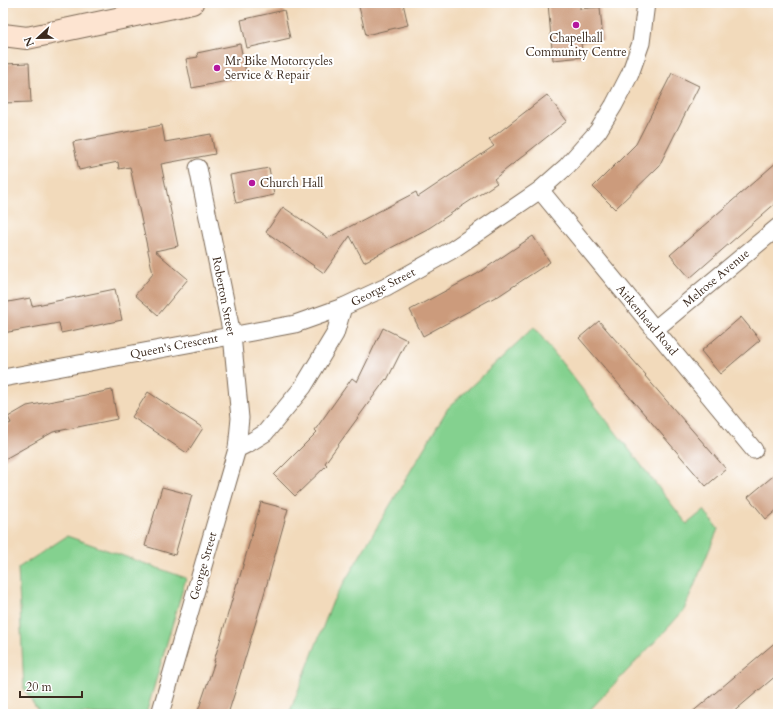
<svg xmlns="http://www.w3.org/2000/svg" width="781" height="717" font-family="Cardo,serif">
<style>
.green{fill:#84d18f;stroke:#607e56}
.building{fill:#cc9b7b}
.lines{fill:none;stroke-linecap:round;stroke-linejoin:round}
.street-casing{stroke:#7b6855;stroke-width:19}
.secondary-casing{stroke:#7b6855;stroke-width:24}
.street{stroke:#fff;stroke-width:17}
.secondary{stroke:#fde4d1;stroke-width:22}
.poi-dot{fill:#b5179e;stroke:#fff;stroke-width:1.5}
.labels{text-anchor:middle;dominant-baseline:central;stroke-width:4;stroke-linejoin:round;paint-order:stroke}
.poi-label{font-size:12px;fill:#3b2a1e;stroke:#fff;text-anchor:start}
.street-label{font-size:12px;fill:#3b2a1e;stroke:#fff}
</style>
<rect width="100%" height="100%" fill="#fff"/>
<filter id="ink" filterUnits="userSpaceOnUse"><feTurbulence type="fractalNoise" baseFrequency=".025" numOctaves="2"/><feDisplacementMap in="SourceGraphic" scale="8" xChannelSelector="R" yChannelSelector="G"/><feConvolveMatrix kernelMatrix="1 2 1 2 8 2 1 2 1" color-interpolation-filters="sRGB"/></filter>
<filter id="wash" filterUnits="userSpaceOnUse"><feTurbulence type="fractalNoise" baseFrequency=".012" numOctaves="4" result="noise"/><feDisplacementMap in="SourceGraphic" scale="16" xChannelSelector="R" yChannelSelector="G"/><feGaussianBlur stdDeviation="0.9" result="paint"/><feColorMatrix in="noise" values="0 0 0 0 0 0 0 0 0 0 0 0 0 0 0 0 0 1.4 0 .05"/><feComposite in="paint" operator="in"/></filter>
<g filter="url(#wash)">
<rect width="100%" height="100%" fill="#f2dabb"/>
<g class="green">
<polygon points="534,327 687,524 704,510 718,529 684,610 667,629 586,714 289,714 333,601 448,408"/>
<polygon points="67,536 186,578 146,714 40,714 24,689 18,568"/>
</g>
<g id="blocks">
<g class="building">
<polygon points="358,3 403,3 408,25 366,35"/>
<polygon points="548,3 580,3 580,9 600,7 603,41 581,43 583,57 553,60"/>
<polygon points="284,10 290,38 247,48 241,20"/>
<polygon points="240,44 247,77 192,88 186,59 198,57 197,53"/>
<polygon points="29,63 31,102 3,103 3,64"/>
<polygon points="672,73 699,86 659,166 615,209 593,187 636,144"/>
<polygon points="547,95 567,121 494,179 497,183 429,228 364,262 350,236 324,273 266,232 283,207 328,238 416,192 418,197 494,146 489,140"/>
<polygon points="162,125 165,142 211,134 215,154 161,164 178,246 155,251 188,279 158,315 135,295 153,274 130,167 119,169 118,162 79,170 73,142"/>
<polygon points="778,161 778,201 690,278 670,255"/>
<polygon points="269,168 274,195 236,203 230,175"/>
<polygon points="533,236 550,262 497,297 497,296 423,336 410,310 477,274"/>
<polygon points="115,289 122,320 61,333 59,323 3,333 3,303 30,298 32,306"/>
<polygon points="741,317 760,340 720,374 701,351"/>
<polygon points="599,321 646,375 645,376 726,469 706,486 579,338"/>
<polygon points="383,328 407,340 387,380 386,379 325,463 327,465 295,496 274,475 317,432 315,430 352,378 357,382"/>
<polygon points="112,390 117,419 53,432 3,460 3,427 11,423 8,417 27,406"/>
<polygon points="148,392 203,428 187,453 132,417"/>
<polygon points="778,472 778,509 766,519 748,497"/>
<polygon points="162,487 192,495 175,555 145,546"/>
<polygon points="261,502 288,509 263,598 235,692 228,714 197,714 215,661 214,661 237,583 238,583"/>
<polygon points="778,640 778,674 731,714 690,714"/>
</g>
</g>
</g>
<g filter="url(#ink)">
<use href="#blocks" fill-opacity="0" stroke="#7b6855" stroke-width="1"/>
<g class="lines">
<defs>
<g id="street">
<polyline points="198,168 232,335 240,418 237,449"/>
<polyline points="540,190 754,450"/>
<polyline points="654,330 778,227"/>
<polyline points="3,378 295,324 343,307"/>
<polyline points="160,714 237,449 249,443 265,433 303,387 335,334 343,307 386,287 452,250 540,190 567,166 598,131 614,105 630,74 641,43 646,3"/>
</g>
<polyline id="secondary" points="3,35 27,38 192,3"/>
</defs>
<use href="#street" class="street-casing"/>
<use href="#secondary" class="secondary-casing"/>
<use href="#street" class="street"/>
<use href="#secondary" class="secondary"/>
</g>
</g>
<g class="poi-dot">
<circle cx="576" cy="25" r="4"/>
<circle cx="217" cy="68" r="4"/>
<circle cx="252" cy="183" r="4"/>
</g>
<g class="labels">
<g class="poi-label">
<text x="576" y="38" text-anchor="middle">Chapelhall<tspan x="576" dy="14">Community Centre</tspan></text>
<text x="225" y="61">Mr Bike Motorcycles<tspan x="225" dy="14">Service &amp; Repair</tspan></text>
<text x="260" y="183">Church Hall</text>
</g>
<g class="street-label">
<text transform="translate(716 278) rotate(-40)">Melrose Avenue</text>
<text transform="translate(383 287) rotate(-27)">George Street</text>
<text transform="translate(224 296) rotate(79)">Roberton Street</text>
<text transform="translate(647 320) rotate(50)">Aitkenhead Road</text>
<text transform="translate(174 346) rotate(-11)">Queen's Crescent</text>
<text transform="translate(203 566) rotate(-74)">George Street</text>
</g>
</g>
<rect width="781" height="717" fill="none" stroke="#fff" stroke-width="16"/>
<g transform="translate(38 38) rotate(248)" stroke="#ffffff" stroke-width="3" paint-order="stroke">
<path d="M0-3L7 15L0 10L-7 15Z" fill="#3b2a1e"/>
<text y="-6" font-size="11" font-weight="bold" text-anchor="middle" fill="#3b2a1e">N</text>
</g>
<path d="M20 691v6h62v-6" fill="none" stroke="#3b2a1e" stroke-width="2"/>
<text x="26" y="691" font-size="12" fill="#3b2a1e" stroke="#ffffff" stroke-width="3" paint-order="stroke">20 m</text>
</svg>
